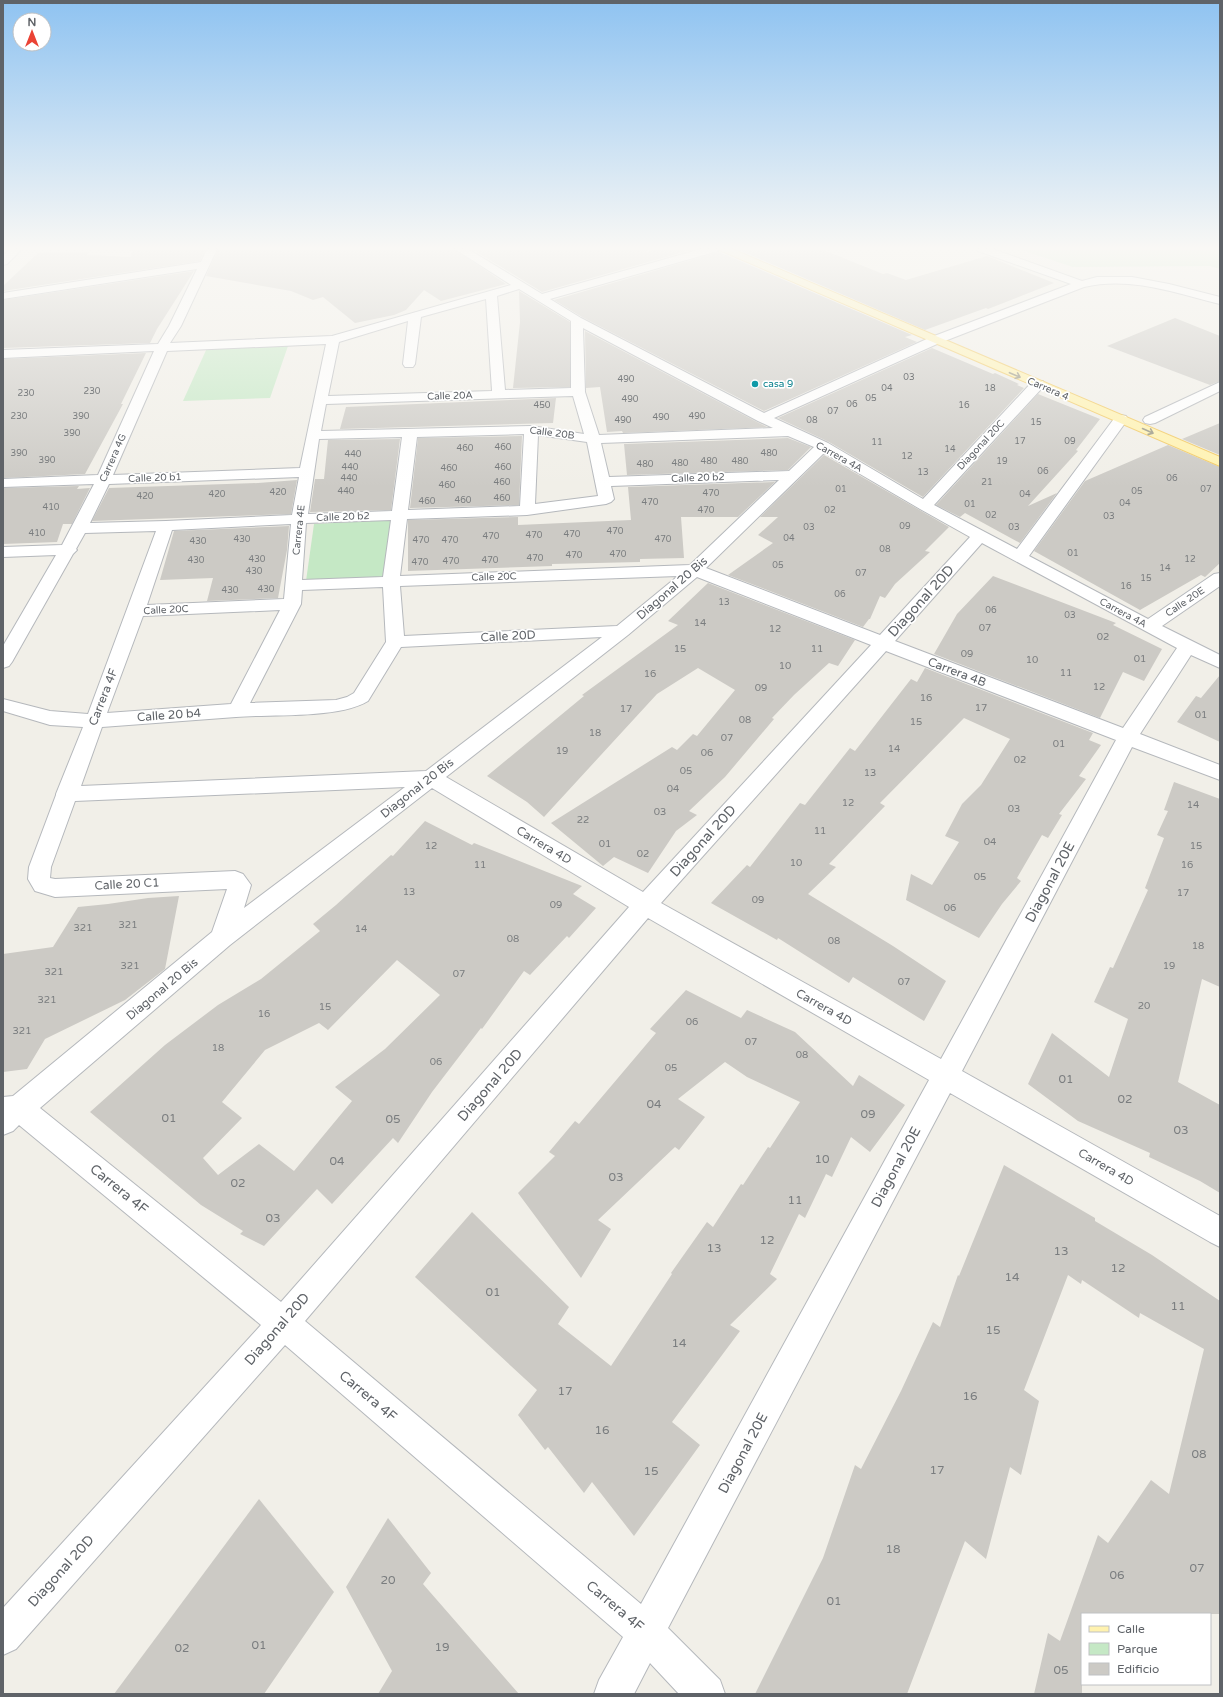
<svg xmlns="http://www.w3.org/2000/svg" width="1223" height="1697" font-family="'Varela Round',sans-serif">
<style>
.green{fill:#c5e8c5}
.building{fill:#cccac5;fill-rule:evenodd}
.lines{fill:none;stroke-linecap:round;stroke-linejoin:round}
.minor-casing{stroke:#b5b8bc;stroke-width:2}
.major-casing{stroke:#f2c960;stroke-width:2}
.minor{fill:#fff;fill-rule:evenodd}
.major{fill:#fff2af;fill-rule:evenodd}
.oneway{stroke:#979581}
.culture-dot{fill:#0f9aa8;stroke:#fff;stroke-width:1.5}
.labels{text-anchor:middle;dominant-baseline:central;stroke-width:3.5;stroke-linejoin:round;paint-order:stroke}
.far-number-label{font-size:9px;fill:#7a7d7f}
.far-culture-label{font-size:10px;fill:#0d838f;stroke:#fff;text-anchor:start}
.far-street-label{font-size:10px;fill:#5f6368;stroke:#fff}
.number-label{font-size:10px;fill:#7a7d7f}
.street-label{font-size:12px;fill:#5f6368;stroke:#fff}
.near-number-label{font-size:12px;fill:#7a7d7f}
.near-street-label{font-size:14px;fill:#5f6368;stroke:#fff}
</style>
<rect width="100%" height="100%" fill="#f1efe8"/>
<g class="green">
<polygon points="1018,249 1220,249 1220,269 1210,266 1073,267"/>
<polygon points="288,346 270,398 183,401 207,348"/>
<polygon points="393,520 386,578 306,581 314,524"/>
</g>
<g class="building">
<polygon points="132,249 205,249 200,261 3,291 3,286 38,253 88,252 87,255 131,257"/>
<polygon points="218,249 454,249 506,284 441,301 424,290 406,310 394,315 355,323 323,297 313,300 291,291 206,276"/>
<polygon points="472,249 641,249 647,252 657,249 694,249 542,292"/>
<polygon points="737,249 821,249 883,274 887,273 906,280 987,256 1054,283 988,309 986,308 925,330"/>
<polygon points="719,252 912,335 905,337 917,342 764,411 582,317 554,300"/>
<polygon points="194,271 157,329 150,343 3,348 3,300"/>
<polygon points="519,291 570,322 570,387 513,388 520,322"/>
<polygon points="1175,318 1220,336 1220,381 1210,385 1107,346"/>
<polygon points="585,331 757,422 767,427 623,433 622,431 607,432 600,387 586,388"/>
<polygon points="932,348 993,374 995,373 1019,384 1017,385 1024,388 923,497 829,442 778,418"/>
<polygon points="146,353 121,404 123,404 85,474 3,478 3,359"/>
<polygon points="1038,394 1100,419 1076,450 1078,451 1028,506 1057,493 1020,543 965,513 960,517 936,505"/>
<polygon points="556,398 553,423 340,429 346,407"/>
<polygon points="1220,423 1220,455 1182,439"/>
<polygon points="522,436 519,505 410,508 418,438"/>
<polygon points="788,438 811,447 788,470 627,475 624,444"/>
<polygon points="400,439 391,510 310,512 315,479 324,479 328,440"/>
<polygon points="1168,445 1220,467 1220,563 1205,577 1201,575 1140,610 1034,551 1085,481"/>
<polygon points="824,455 949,527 925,551 930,552 895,584 885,598 880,596 870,619 869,619 863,627 728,575 773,543 758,535 778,517 760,517"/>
<polygon points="297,480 291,514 92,521 109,488 258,483"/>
<polygon points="775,482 738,517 681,517 684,558 640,559 640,562 552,564 552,566 408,571 408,520 518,517 518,525 631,520 628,487"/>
<polygon points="79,486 77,489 90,488 72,524 63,524 57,542 3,544 3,488"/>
<polygon points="289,526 287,550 278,598 207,601 213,578 160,580 174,531"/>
<polygon points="993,576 1116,623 1113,625 1162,649 1144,681 1123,672 1100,718 934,654 957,614"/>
<polygon points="708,583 855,640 838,666 829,663 794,695 772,718 774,719 725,777 689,811 697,815 676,831 648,873 614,857 603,866 551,823 672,747 677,750 693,734 697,736 735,690 698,668 657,694 544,817 527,802 487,776 584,696 582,695 678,625 668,621"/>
<polygon points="925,668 1093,733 1089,740 1101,745 1079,776 1086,779 1059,814 1062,815 1048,838 1042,835 1017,878 1021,881 1002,904 979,938 906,900 911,874 932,885 959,842 945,836 962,804 981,785 1010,739 964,718 880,803 885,806 829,864 836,867 808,894 893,946 946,981 924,1021 853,977 849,983 778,938 777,940 711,903 747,865 750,867 800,803 805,805 850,748 855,751 911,679 917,682"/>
<polygon points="1220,675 1220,742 1177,722 1196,696 1201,698"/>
<polygon points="1174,782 1220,799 1220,987 1202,979 1178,1082 1220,1105 1220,1193 1200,1181 1149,1157 1150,1153 1078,1121 1028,1084 1052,1033 1109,1077 1128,1019 1094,1002 1110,967 1113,968 1148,890 1145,888 1164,838 1157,835 1168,811 1164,810"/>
<path d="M 425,821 L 472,845 L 474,843 L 582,886 L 573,894 L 596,908 L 569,938 L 567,936 L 530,975 L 524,971 L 482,1029 L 481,1028 L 432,1092 L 398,1143 L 393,1138 L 332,1204 L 317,1189 L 264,1246 L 240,1234 L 243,1231 L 201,1205 L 90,1112 L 165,1045 L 218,1005 L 261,979 L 320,931 L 313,924 L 336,905 L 391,855 L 393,856 ZM 397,960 L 440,995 L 385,1049 L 335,1087 L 352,1101 L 294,1171 L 259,1144 L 218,1175 L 203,1158 L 242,1118 L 222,1102 L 265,1050 L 319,1023 L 328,1030 Z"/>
<polygon points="179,896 165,969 125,1000 45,1039 27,1069 3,1072 3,954 53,947 78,907 108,904 148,898"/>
<polygon points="686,990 741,1018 747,1010 795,1032 853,1086 859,1075 905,1105 870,1152 851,1137 832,1177 826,1174 805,1218 799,1214 770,1274 777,1279 730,1325 740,1331 672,1422 700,1445 634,1536 592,1482 584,1493 548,1447 545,1450 518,1415 537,1390 415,1277 472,1212 569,1307 558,1324 611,1366 672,1274 671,1273 707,1222 713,1227 741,1184 743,1185 768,1147 770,1148 800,1102 747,1077 725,1062 678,1099 705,1117 679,1150 675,1147 598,1220 611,1229 581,1278 518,1193 555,1156 549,1152 575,1121 579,1124 656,1033 650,1029"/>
<polygon points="1004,1165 1095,1218 1095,1221 1152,1255 1220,1301 1220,1614 1082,1614 1082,1694 1034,1694 1048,1633 1060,1641 1098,1535 1108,1543 1151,1480 1169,1494 1204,1349 1140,1313 1139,1318 1082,1280 1081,1284 1068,1275 1024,1390 1039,1401 1021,1475 1010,1467 986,1559 965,1541 907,1694 755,1694 823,1558 855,1465 861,1469 901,1391 933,1322 940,1327 958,1275 959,1276"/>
<polygon points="259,1499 334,1592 264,1694 114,1694"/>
<polygon points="388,1518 431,1573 423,1584 519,1694 378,1694 392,1671 346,1587"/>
</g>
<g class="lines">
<defs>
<g id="minor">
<polygon points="10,249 22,249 7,264 3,265 3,256"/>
<path d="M 207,249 L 217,249 L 181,326 L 170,343 L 332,336 L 511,285 L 455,249 L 468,249 L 542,294 L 701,249 L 719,249 L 718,251 L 550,299 L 581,318 L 764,413 L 929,338 L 1071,284 L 978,251 L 977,249 L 993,249 L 1082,281 L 1097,277 L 1132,277 L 1169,284 L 1220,297 L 1220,304 C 1175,293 1131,276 1084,287 L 937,344 L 774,418 L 828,443 L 923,499 L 1033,381 L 1043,381 L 1044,384 L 1043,387 L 934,505 L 1017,549 L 1116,416 L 1121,415 L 1126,416 L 1128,419 L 1029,556 L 1148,619 L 1214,574 L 1220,573 L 1220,586 L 1162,626 L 1220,655 L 1220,668 L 1191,655 L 1140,734 L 1220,765 L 1220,780 L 1132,747 L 962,1071 L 1220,1216 L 1220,1247 L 1210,1242 L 950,1093 L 668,1628 L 720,1680 L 725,1694 L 679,1694 L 650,1663 L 634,1694 L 594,1694 L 599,1680 L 623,1637 L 285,1345 L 16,1649 L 3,1655 L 3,1608 L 261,1325 L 19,1125 L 13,1131 L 3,1135 L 3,1097 L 13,1096 L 212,932 L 227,889 L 55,897 L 35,891 L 28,879 L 29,867 L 56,795 L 56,794 L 83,727 L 50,725 L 3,711 L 3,699 L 50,711 L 88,714 L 156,531 L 85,533 L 76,549 L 77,550 L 73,554 L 12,662 L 9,666 L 3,668 L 3,646 L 56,555 L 3,557 L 3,547 L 62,545 L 94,484 L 3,487 L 3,479 L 98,475 L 154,351 L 3,358 L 3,350 L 158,344 L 169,326 L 197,269 L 3,299 L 3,293 L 201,262 ZM 519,289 L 571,321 L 571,388 L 505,390 L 497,296 ZM 486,299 L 492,391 L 328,396 L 339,342 L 408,321 L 403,364 L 405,367 L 413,367 L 415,364 L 421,317 ZM 583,328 L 758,421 L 773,428 L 599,435 L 585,392 ZM 326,344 L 300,468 L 113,475 L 167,351 ZM 573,396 L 584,434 L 531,426 L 321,431 L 326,404 ZM 524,434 L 520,506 L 408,510 L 417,437 ZM 538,435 L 587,442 L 598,496 L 535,504 ZM 788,436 L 814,447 L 789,471 L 609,477 L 601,443 ZM 402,437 L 392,511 L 308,514 L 319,439 ZM 824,453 L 920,509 L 970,537 L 880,635 L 706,568 ZM 299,477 L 292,515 L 166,521 L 90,523 L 109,484 ZM 779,480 L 690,565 L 400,576 L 407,519 L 527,515 L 606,504 L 611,502 L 614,499 L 611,486 ZM 391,520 L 383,577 L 302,580 L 306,523 ZM 291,524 L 284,599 L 147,605 L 172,530 ZM 982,543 L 1177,648 L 1123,728 L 895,641 ZM 678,576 L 617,626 L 404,636 L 400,586 ZM 697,577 L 871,645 L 643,892 L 446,777 L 628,635 ZM 383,587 L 386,642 L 354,693 L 347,697 L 336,700 L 250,703 L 301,604 L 302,590 ZM 280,610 L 231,704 L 107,713 L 143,616 ZM 602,637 L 426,771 L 81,786 L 102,727 C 147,724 191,720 236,717 C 271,714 339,719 368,701 L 401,647 ZM 886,651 L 1116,740 L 941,1059 L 661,903 ZM 405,787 L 244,908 L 251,885 L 243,874 L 235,871 L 55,879 L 50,878 L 51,867 L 75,801 ZM 432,788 L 629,907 L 281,1302 L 40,1108 L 230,945 ZM 648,918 L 929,1080 L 641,1604 L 305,1321 Z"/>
<polygon points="1220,382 1220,391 1155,423 1150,424 1145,423 1143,420 1145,417"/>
</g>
<polygon id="major" points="717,249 732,249 1220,457 1220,466"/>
</defs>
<use href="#minor" class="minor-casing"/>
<use href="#major" class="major-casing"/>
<use href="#minor" class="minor"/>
<use href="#major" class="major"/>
</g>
<defs><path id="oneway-shaft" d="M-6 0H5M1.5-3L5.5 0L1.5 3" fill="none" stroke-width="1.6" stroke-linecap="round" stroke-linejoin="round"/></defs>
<g class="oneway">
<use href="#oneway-shaft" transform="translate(1015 375) rotate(23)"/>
<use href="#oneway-shaft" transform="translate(1148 431) rotate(24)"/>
</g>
<linearGradient id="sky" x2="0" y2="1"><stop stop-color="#8fc3f1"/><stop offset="0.51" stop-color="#f9f8f5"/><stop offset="1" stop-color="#f9f8f5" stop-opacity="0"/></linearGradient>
<rect width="1223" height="487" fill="url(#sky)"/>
<circle class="culture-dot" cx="755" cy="384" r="4"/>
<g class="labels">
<g class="far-number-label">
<text x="909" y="377">03</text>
<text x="626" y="379">490</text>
<text x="887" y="388">04</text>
<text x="990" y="388">18</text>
<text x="92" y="391">230</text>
<text x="26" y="393">230</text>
<text x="871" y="398">05</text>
<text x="630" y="399">490</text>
<text x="852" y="404">06</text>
<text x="542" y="405">450</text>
<text x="964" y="405">16</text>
<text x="833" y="411">07</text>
<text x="19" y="416">230</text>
<text x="81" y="416">390</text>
<text x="697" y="416">490</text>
<text x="661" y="417">490</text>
<text x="623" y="420">490</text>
<text x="812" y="420">08</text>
<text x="1036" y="422">15</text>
<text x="72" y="433">390</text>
<text x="1020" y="441">17</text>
<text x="1070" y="441">09</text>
<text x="877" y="442">11</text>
<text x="503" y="447">460</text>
<text x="465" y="448">460</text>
<text x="950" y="449">14</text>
<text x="19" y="453">390</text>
<text x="769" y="453">480</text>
<text x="353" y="454">440</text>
<text x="907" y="456">12</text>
<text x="47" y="460">390</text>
<text x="709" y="461">480</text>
<text x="740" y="461">480</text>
<text x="1002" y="461">19</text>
<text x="680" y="463">480</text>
<text x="645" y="464">480</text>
<text x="350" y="467">440</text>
<text x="503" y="467">460</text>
<text x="449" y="468">460</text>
<text x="1043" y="471">06</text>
<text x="923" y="472">13</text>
<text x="349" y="478">440</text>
<text x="1172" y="478">06</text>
<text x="502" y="482">460</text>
<text x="987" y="482">21</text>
<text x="447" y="485">460</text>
<text x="841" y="489">01</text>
<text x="1206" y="489">07</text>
<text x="346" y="491">440</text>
<text x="1137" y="491">05</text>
<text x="278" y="492">420</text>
<text x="711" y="493">470</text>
<text x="217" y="494">420</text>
<text x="1025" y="494">04</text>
<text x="145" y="496">420</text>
<text x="502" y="498">460</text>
<text x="463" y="500">460</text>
<text x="427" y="501">460</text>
<text x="650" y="502">470</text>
<text x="1125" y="503">04</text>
<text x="970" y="504">01</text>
<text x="51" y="507">410</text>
<text x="706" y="510">470</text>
<text x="830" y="510">02</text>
<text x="991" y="515">02</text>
<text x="1109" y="516">03</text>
<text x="905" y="526">09</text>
<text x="809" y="527">03</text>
<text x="1014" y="527">03</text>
<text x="615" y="531">470</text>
<text x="37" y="533">410</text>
<text x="572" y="534">470</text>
<text x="534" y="535">470</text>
<text x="491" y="536">470</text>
<text x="789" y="538">04</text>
<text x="242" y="539">430</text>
<text x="663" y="539">470</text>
<text x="421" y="540">470</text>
<text x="450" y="540">470</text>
<text x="198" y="541">430</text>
<text x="885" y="549">08</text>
<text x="1073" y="553">01</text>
<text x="618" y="554">470</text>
<text x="574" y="555">470</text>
<text x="535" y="558">470</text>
<text x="257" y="559">430</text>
<text x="1190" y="559">12</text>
<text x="196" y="560">430</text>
<text x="490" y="560">470</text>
<text x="451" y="561">470</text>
<text x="420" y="562">470</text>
<text x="778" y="565">05</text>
<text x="1165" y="568">14</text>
<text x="254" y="571">430</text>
<text x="861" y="573">07</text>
<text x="1146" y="578">15</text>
<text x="1126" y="586">16</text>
<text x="266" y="589">430</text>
<text x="230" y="590">430</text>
<text x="840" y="594">06</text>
<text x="724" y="602">13</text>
<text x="991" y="610">06</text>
<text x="1070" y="615">03</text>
</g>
<g class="far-culture-label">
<text x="763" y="384">casa 9</text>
</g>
<g class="far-street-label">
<text transform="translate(1048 389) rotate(23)">Carrera 4</text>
<text transform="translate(450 396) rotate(-2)">Calle 20A</text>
<text transform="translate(552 433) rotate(7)">Calle 20B</text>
<text transform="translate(981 445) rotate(-47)">Diagonal 20C</text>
<text transform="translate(839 457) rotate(29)">Carrera 4A</text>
<text transform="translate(113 458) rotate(-66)">Carrera 4G</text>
<text transform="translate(155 478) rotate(-2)">Calle 20 b1</text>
<text transform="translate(698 478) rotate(-2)">Calle 20 b2</text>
<text transform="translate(343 517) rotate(-2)">Calle 20 b2</text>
<text transform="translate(299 530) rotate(-84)">Carrera 4E</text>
<text transform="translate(494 577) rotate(-2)">Calle 20C</text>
<text transform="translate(1185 602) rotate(-34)">Calle 20E</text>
<text transform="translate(166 610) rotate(-3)">Calle 20C</text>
<text transform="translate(1123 613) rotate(28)">Carrera 4A</text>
</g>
<g class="number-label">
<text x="700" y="623">14</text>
<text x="985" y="628">07</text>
<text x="775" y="629">12</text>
<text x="1103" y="637">02</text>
<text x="680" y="649">15</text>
<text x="817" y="649">11</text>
<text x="967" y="654">09</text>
<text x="1140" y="659">01</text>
<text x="1032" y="660">10</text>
<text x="785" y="666">10</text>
<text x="1066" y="673">11</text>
<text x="650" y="674">16</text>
<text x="1099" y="687">12</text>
<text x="761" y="688">09</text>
<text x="926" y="698">16</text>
<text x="981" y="708">17</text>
<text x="626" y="709">17</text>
<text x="1201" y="715">01</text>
<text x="745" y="720">08</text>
<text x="916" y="722">15</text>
<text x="595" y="733">18</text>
<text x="727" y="738">07</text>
<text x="1059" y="744">01</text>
<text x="894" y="749">14</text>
<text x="562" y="751">19</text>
<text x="707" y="753">06</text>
<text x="1020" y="760">02</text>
<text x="686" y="771">05</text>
<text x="870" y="773">13</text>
<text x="673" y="789">04</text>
<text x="848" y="803">12</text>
<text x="1193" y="805">14</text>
<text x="1014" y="809">03</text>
<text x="660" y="812">03</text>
<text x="583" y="820">22</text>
<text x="820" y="831">11</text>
<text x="990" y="842">04</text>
<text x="605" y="844">01</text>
<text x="431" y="846">12</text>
<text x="1196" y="846">15</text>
<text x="643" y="854">02</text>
<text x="796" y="863">10</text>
<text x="480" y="865">11</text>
<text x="1187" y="865">16</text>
<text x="980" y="877">05</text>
<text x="409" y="892">13</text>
<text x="1183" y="893">17</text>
<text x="758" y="900">09</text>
<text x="556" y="905">09</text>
<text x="950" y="908">06</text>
<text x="128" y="925">321</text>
<text x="83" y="928">321</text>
<text x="361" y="929">14</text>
<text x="513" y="939">08</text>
<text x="834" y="941">08</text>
<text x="1198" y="946">18</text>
<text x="130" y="966">321</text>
<text x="1169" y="966">19</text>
<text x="54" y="972">321</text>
<text x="459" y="974">07</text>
<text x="904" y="982">07</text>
<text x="47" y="1000">321</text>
<text x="1144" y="1006">20</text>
<text x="325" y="1007">15</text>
<text x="264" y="1014">16</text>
<text x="692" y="1022">06</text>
<text x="22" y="1031">321</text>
<text x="751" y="1042">07</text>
<text x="218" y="1048">18</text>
<text x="802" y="1055">08</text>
<text x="436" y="1062">06</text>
<text x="671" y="1068">05</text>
</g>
<g class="street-label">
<text transform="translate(672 588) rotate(-41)">Diagonal 20 Bis</text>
<text transform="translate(508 636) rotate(-3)">Calle 20D</text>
<text transform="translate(957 672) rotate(21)">Carrera 4B</text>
<text transform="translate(103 697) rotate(-69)">Carrera 4F</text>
<text transform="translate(169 715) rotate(-4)">Calle 20 b4</text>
<text transform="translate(417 788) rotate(-38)">Diagonal 20 Bis</text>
<text transform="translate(544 845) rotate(31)">Carrera 4D</text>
<text transform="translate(127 884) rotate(-3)">Calle 20 C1</text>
<text transform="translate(162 989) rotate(-40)">Diagonal 20 Bis</text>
<text transform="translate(824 1007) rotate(29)">Carrera 4D</text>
<text transform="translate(1106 1167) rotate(30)">Carrera 4D</text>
</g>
<g class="near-number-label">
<text x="1066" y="1079">01</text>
<text x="1125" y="1099">02</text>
<text x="654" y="1104">04</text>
<text x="868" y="1114">09</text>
<text x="169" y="1118">01</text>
<text x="393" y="1119">05</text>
<text x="1181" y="1130">03</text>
<text x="822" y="1159">10</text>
<text x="337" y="1161">04</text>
<text x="616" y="1177">03</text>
<text x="238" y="1183">02</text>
<text x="795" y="1200">11</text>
<text x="273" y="1218">03</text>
<text x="767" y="1240">12</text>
<text x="714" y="1248">13</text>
<text x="1061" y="1251">13</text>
<text x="1118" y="1268">12</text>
<text x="1012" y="1277">14</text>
<text x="493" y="1292">01</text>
<text x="1178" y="1306">11</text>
<text x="993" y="1330">15</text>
<text x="679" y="1343">14</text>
<text x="565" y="1391">17</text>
<text x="970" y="1396">16</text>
<text x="602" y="1430">16</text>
<text x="1199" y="1454">08</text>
<text x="937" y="1470">17</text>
<text x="651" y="1471">15</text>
<text x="893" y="1549">18</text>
<text x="1197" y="1568">07</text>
<text x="1117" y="1575">06</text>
<text x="388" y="1580">20</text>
<text x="834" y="1601">01</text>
<text x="259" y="1645">01</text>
<text x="442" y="1647">19</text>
<text x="182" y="1648">02</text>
<text x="1061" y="1670">05</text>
</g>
<g class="near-street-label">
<text transform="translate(921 601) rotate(-48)">Diagonal 20D</text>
<text transform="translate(703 841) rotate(-48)">Diagonal 20D</text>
<text transform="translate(1050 882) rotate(-62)">Diagonal 20E</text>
<text transform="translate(490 1085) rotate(-49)">Diagonal 20D</text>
<text transform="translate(896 1167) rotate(-62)">Diagonal 20E</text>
<text transform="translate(119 1189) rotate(39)">Carrera 4F</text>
<text transform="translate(277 1329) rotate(-49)">Diagonal 20D</text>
<text transform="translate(368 1396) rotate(40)">Carrera 4F</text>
<text transform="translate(743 1453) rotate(-62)">Diagonal 20E</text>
<text transform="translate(61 1571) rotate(-48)">Diagonal 20D</text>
<text transform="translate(615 1606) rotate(40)">Carrera 4F</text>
</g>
</g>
<rect width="1223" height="1697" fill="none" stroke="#5f6368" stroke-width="8"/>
<rect x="1081" y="1613" width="130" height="72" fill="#ffffff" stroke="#bfc1c3"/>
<rect x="1089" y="1626" width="20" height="6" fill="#fff2af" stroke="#bfc1c3"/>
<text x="1117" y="1633" font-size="12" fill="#5f6368">Calle</text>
<rect x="1089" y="1643" width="20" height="12" fill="#c5e8c5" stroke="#bfc1c3"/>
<text x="1117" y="1653" font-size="12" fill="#5f6368">Parque</text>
<rect x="1089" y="1663" width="20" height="12" fill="#cccac5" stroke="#bfc1c3"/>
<text x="1117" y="1673" font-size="12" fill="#5f6368">Edificio</text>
<g transform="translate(32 32)"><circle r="19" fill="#ffffff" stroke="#bfc1c3"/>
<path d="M0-3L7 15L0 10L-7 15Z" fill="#ea4335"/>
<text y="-6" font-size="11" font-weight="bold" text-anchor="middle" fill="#5f6368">N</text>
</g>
</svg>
